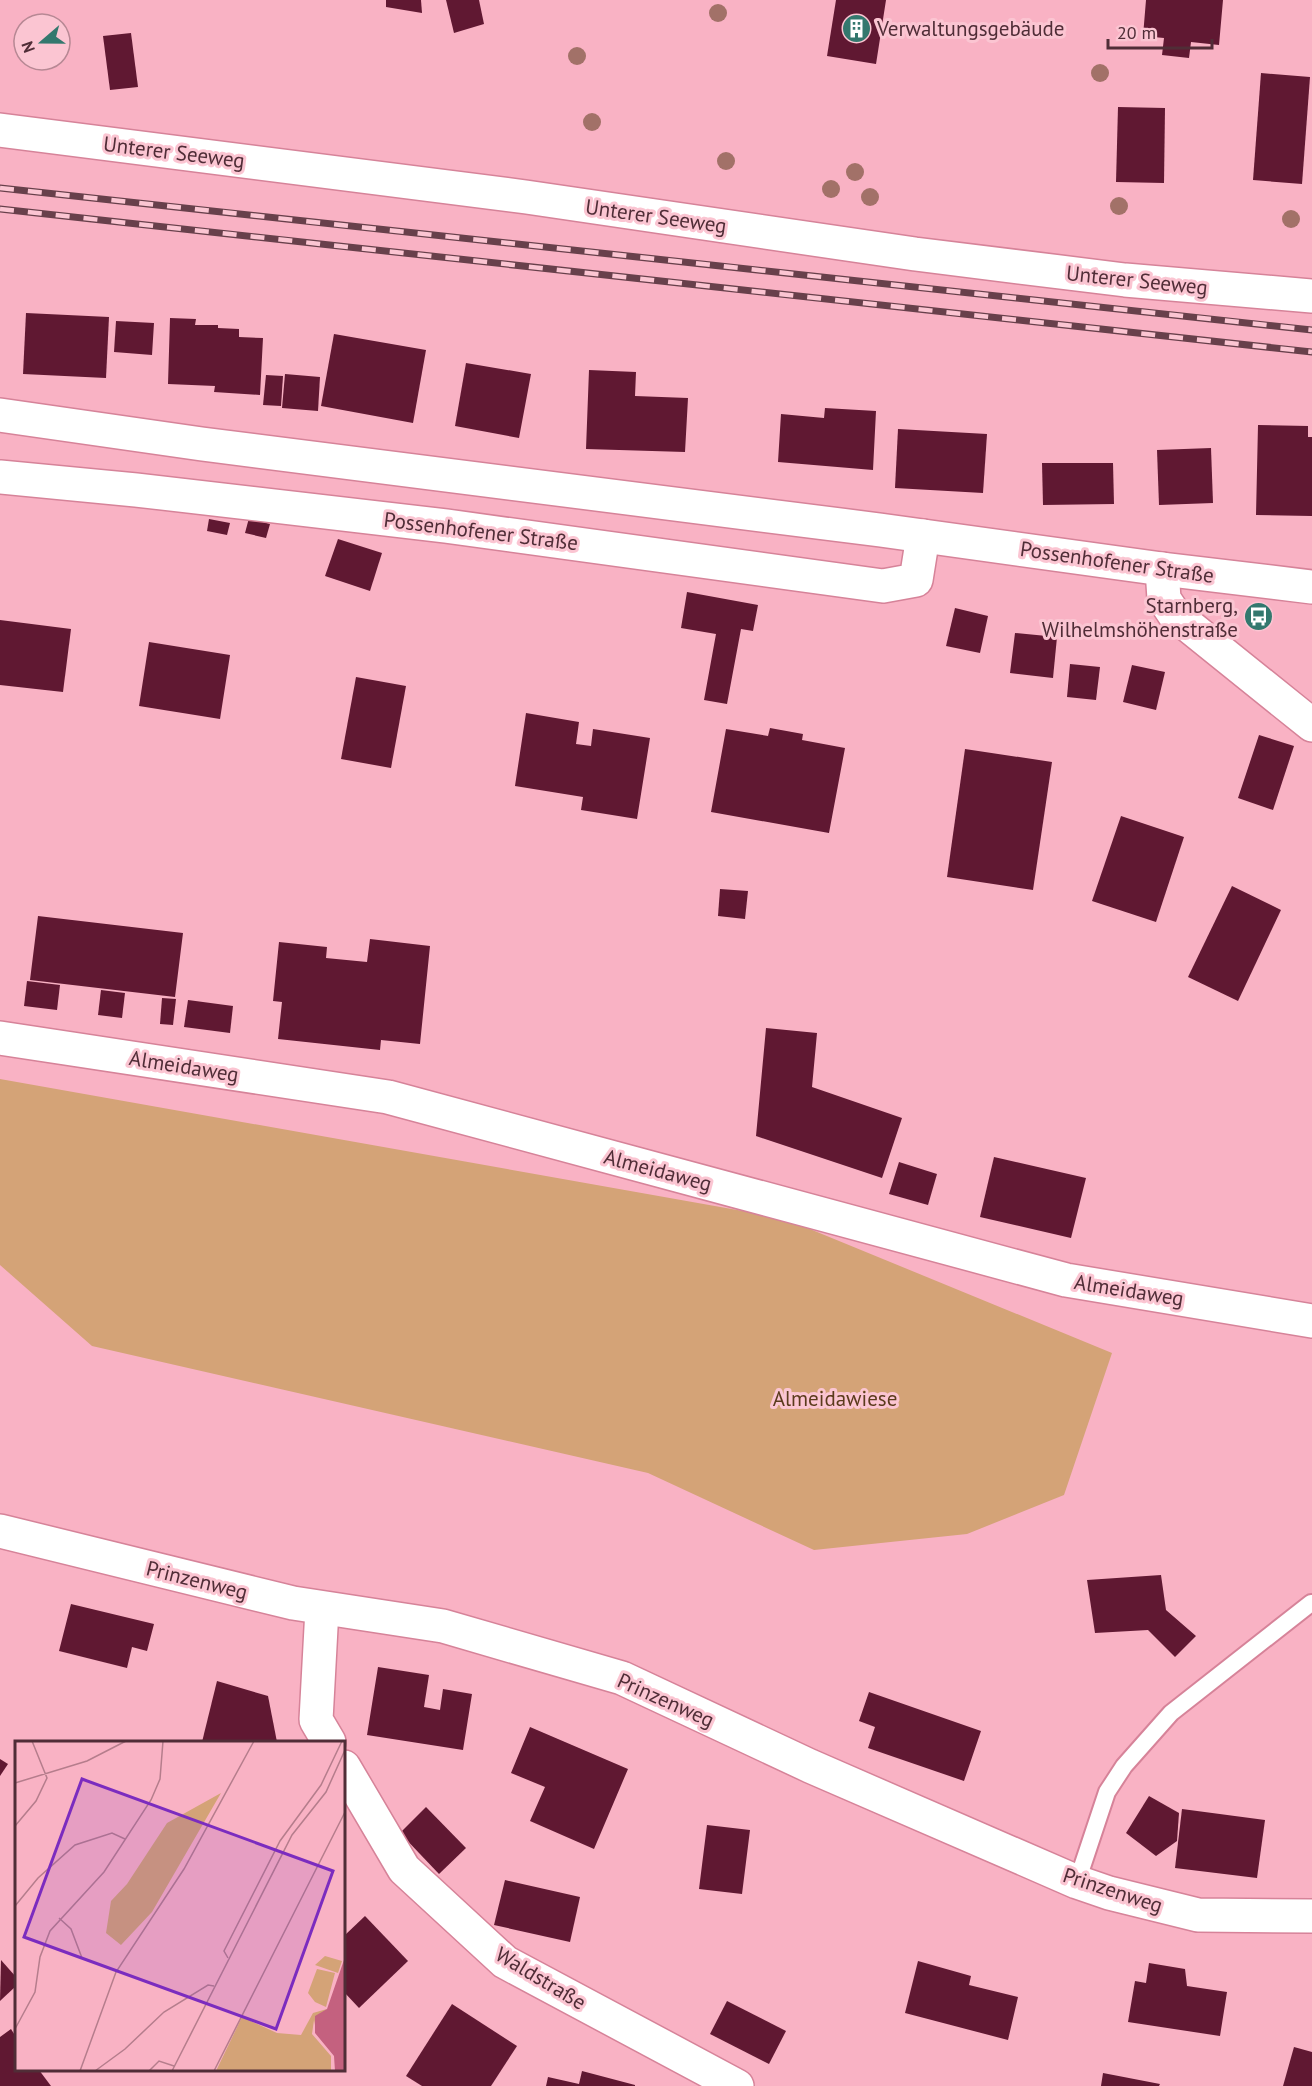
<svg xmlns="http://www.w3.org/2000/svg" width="1312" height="2086" font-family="'PT Sans',sans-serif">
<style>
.green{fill:#d4a377}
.building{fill:#601832}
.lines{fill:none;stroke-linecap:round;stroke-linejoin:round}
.service-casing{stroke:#d68399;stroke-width:20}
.minor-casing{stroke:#d68399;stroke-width:36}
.secondary-casing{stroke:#d68399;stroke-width:36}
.service{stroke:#fff;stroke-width:16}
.minor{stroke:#fff;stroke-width:33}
.secondary{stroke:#fff;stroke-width:33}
.rail-casing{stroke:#68404b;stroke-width:7}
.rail{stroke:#fbc5d2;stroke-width:4.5;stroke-dasharray:14;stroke-linecap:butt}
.tree{fill:#a27168}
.labels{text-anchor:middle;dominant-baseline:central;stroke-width:6;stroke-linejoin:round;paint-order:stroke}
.poi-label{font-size:21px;fill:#502d37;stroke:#fbc5d2;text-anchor:start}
.street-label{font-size:21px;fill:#502d37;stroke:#fbc5d2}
.park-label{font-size:21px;fill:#5b3b1c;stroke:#fbc5d2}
.inset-road{fill:none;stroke:#b57d8c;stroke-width:1.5}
.view{fill:#7b2cbf;fill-opacity:0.15;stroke:#7b2cbf;stroke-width:3}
.inset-edge{fill:none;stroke:#502d37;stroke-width:3}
</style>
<rect width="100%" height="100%" fill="#f9b2c4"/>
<polygon class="green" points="0,1079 783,1218 1112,1353 1064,1495 967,1534 814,1550 648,1473 92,1346 0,1265"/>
<g class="building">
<polygon points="386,0 421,0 422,13 386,7"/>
<polygon points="446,0 479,0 484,24 454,33"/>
<polygon points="836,0 886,0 876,64 827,56"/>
<polygon points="1146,0 1223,0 1219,45 1191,42 1189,58 1162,55 1164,38 1143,36"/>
<polygon points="131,33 138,87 110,90 103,36"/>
<polygon points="1261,73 1310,77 1302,184 1253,180"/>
<polygon points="1118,107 1165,108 1164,183 1116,182"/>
<polygon points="26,313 109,317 106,378 23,374"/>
<polygon points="170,318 196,319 195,325 218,325 218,328 239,329 239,337 263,338 260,395 214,392 215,386 168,384"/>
<polygon points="116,321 154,323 152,355 114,352"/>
<polygon points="334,334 426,350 413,423 321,406"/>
<polygon points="466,363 531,374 519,438 455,426"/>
<polygon points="589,370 636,372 635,396 688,398 685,452 586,449"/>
<polygon points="285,374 320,377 318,411 282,408"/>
<polygon points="266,375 283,376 281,406 263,405"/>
<polygon points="825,408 876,411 873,470 778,462 781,414 824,418"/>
<polygon points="1258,425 1308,426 1308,437 1312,437 1312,516 1256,515"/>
<polygon points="898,429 987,434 983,493 895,488"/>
<polygon points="1211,448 1213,503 1159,505 1157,450"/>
<polygon points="1042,463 1113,463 1114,504 1043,505"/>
<polygon points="249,518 270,524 266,538 245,533"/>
<polygon points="209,519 230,523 227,535 207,531"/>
<polygon points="338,539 382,553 370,591 325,576"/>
<polygon points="687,592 758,605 753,631 741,629 727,704 704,700 716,634 681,628"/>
<polygon points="955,608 988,616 980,653 946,646"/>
<polygon points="0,620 71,629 63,692 0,685"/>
<polygon points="1015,633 1057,637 1053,678 1010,673"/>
<polygon points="149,642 230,655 220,719 139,706"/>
<polygon points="1070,664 1100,667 1096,700 1067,697"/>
<polygon points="1132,665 1165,672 1156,710 1123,702"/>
<polygon points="356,677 406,686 391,768 341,759"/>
<polygon points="526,713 579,722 576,744 591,746 593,729 650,738 637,819 581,810 583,797 515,786"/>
<polygon points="770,728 803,734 802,740 845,748 829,833 711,812 726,729 768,736"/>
<polygon points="1259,735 1294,746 1273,810 1238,798"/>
<polygon points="965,749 1052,762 1033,890 947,877"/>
<polygon points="1121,816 1184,837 1156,922 1092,901"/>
<polygon points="1232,886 1281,910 1238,1001 1188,977"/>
<polygon points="720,889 748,891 745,919 718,916"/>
<polygon points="38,916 183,933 175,997 30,980"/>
<polygon points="370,939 430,946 420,1044 381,1040 380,1050 278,1039 282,1002 273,1001 279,942 327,947 326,958 367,962"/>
<polygon points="27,981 60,985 57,1010 24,1006"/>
<polygon points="101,990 125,993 122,1018 98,1015"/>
<polygon points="162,998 176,999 173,1025 160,1024"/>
<polygon points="188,1000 233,1006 230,1033 184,1027"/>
<polygon points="766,1028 817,1033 812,1087 902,1118 882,1178 756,1136"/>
<polygon points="994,1157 1086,1178 1071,1238 980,1217"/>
<polygon points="899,1162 937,1174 928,1205 889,1194"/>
<polygon points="1161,1575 1166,1610 1196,1636 1175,1657 1148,1630 1095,1633 1087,1580"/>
<polygon points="71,1604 154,1624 147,1651 132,1647 127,1668 59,1651"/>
<polygon points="378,1667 429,1675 424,1707 440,1710 443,1689 472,1694 463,1750 367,1735"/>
<polygon points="217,1681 268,1696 277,1742 202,1742"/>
<polygon points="869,1692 981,1731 964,1781 868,1748 875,1727 859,1721"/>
<polygon points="530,1727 628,1769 594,1849 530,1821 545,1787 511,1773"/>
<polygon points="0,1759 8,1764 0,1776"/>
<polygon points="1149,1796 1179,1813 1177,1841 1156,1856 1126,1833"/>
<polygon points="426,1807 466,1848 439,1874 400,1833"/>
<polygon points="1182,1809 1265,1820 1257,1878 1175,1868"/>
<polygon points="707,1825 750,1830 742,1894 699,1889"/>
<polygon points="505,1880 580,1897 570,1942 494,1925"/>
<polygon points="365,1916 408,1961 359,2008 344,1992 344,1936"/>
<polygon points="1,1960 16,1977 16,1986 0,2001"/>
<polygon points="918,1961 971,1976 969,1985 1018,1997 1008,2040 905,2013"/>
<polygon points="1149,1963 1185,1969 1187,1986 1227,1992 1220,2036 1128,2022 1135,1981 1146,1983"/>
<polygon points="727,2001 786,2031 769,2064 710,2034"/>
<polygon points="452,2004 517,2046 491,2086 422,2086 406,2076"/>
<polygon points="11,2029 16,2037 16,2070 39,2070 51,2086 0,2086 0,2037"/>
<polygon points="1294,2047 1312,2052 1312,2086 1283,2086"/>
<polygon points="582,2071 635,2085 635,2086 546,2086 548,2077 579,2084"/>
<polygon points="1103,2073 1160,2084 1159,2086 1101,2086"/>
</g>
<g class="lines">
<defs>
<polyline id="service" points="1077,1882 1107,1792 1124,1766 1171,1713 1311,1603"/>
<g id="minor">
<polyline points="0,130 526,197 915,254 1125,280 1312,296"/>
<polyline points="0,477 136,490 446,526 883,586 916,580 923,536"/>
<polyline points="1162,569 1164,599 1174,614 1312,725"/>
<polyline points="0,1038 388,1097 1066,1280 1312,1321"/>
<polyline points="0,1531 293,1603 443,1626 622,1678 810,1766 1077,1882 1109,1893 1198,1915 1312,1916"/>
<polyline points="322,1609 316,1720 329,1742"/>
<polyline points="344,1767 404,1869 505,1962 737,2086"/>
</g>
<polyline id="secondary" points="0,415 202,444 880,530 1162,569 1312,587"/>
</defs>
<use href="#service" class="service-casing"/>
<use href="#minor" class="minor-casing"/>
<use href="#secondary" class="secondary-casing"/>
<use href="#service" class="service"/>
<use href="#minor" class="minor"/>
<use href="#secondary" class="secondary"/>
<defs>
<g id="rail">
<polyline points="0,188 1312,330"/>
<polyline points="0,209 1312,352"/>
</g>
</defs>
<use href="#rail" class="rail-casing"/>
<use href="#rail" class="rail"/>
</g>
<g class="tree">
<circle cx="718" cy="13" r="9"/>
<circle cx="577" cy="56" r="9"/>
<circle cx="1100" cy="73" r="9"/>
<circle cx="592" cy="122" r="9"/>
<circle cx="726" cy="161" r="9"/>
<circle cx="855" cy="172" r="9"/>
<circle cx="831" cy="189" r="9"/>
<circle cx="870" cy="197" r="9"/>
<circle cx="1119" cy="206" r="9"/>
<circle cx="1291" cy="219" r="9"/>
</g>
<defs>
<symbol id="building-disc" viewBox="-11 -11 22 22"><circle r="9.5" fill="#33786e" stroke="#fbc5d2"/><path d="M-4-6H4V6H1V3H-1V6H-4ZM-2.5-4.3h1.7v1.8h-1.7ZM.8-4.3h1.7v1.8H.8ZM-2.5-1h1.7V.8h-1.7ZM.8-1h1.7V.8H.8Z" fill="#fff"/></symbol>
<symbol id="bus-disc" viewBox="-11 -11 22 22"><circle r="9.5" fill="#33786e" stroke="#fbc5d2"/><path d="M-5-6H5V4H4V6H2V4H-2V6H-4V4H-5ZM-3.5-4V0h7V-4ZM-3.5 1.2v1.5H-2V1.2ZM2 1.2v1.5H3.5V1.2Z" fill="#fff"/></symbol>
</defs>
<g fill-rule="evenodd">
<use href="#building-disc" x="840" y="12" width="33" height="33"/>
<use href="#bus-disc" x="1242" y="600" width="33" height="33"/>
</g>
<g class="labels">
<g class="poi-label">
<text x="877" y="28">Verwaltungsgebäude</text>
<text x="1238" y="605" text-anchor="end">Starnberg,<tspan x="1238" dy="24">Wilhelmshöhenstraße</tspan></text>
</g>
<g class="street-label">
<text transform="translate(174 152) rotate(7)">Unterer Seeweg</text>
<text transform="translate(656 216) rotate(8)">Unterer Seeweg</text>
<text transform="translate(1137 280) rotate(6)">Unterer Seeweg</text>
<text transform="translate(481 531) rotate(7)">Possenhofener Straße</text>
<text transform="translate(1117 562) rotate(8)">Possenhofener Straße</text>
<text transform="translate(184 1066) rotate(9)">Almeidaweg</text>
<text transform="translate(658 1170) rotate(15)">Almeidaweg</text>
<text transform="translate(1129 1290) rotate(9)">Almeidaweg</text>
<text transform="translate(197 1580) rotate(14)">Prinzenweg</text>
<text transform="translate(666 1700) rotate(24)">Prinzenweg</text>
<text transform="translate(1113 1890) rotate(18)">Prinzenweg</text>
<text transform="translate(541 1978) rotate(31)">Waldstraße</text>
</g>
<g class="park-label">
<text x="835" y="1398">Almeidawiese</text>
</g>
</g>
<g transform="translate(15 1741)">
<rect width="330" height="330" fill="#f9b2c4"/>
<path d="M 206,52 L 137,171 L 106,204 L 91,192 L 96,160 L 112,143 L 152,82 ZM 310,215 L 327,220 L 323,232 L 300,224 ZM 302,228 L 320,232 L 311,266 L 300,261 L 293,252 ZM 312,268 L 300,284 L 299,279 L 297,293 L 316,315 L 316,330 L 201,330 L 227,276 L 262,292 L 286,294 L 298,272 Z" fill="#d4a377"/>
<path d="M 330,216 L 330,330 L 320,330 L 319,315 L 300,292 L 300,275 L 312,268 Z" fill="#c4617f"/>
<path class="inset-road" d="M 0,42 L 72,20 L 111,0M 0,85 L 21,60 L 32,37 L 17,0M 0,165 L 23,137 L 60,104 L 97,92 L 110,98M 44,177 L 56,188 L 67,217M 213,217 L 209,210 L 265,100 L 306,44 L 327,0M 0,288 L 20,251 L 25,216 L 35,190 L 89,131 L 136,59 L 145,38 L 148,0M 65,330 L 101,231 L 169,128 L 239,0M 80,330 L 110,308 L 149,271 L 193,244 L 199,245M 134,330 L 144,320 L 159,325M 157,330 L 277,94 L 311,51 L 330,9M 199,330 L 330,71"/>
<path class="view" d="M 67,38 L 318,130 L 261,288 L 9,196 Z"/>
<rect width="330" height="330" class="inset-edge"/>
</g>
<g transform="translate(42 42) rotate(250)"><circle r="28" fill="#fbc5d2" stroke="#b78894" stroke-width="1.5"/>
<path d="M0-4.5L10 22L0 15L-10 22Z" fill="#33786e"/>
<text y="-9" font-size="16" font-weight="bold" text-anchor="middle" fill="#502d37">N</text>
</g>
<path d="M1108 39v9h104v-9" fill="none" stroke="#502d37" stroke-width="3"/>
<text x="1117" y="39" font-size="18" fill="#502d37" stroke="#fbc5d2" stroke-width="4.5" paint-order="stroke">20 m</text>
</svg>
